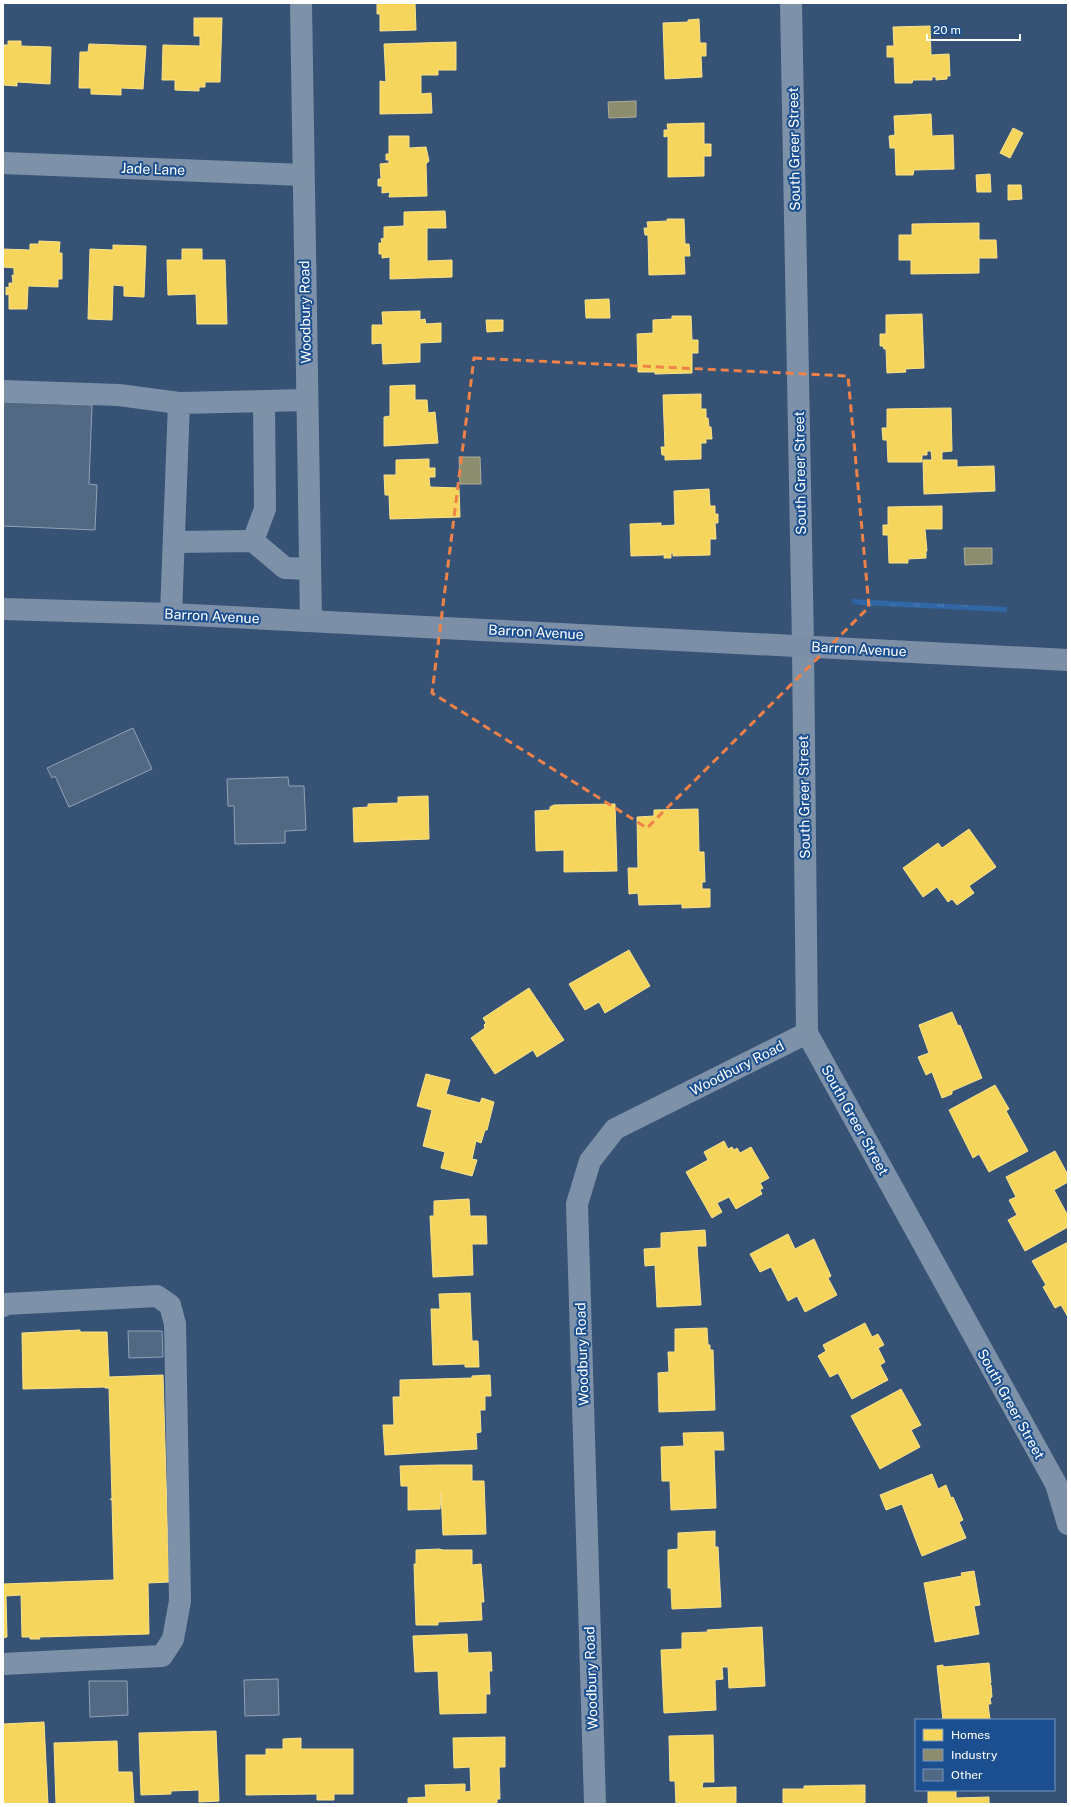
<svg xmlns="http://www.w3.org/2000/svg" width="1071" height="1807" font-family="'Public Sans',sans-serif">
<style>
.grass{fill:url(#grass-tufts)}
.homes{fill:#f6d55c;stroke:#f9e28d}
.industry{fill:#8c8c6e;stroke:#aeae9a}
.building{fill:#526984;stroke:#92a2b6}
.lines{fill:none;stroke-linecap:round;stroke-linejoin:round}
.minor{stroke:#7d92a8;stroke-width:22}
.major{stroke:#7d8ea7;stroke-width:22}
.marked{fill:none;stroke:#ee8249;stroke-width:3;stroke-dasharray:8 5;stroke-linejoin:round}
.labels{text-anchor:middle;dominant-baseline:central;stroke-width:4;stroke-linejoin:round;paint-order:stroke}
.street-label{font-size:14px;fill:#fff;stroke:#1b4f8f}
</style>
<defs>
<pattern id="grass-tufts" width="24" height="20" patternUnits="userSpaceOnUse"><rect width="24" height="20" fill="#2f66a5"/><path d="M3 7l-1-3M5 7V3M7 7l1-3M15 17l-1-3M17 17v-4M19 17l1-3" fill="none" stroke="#4e7db2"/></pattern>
</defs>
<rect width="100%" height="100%" fill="#365274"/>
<polygon class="grass" points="852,599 1007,607 1007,612 861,605 852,603"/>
<g class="homes">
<polygon points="377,3 415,3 416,30 380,31 380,14 377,14"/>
<polygon points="194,18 222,18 220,82 205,82 205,87 199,87 199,91 175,90 175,80 162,80 163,45 200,46 200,36 194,36"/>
<polygon points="699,19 700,43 706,43 706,56 701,56 702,77 665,79 663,23 688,22 688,20"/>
<polygon points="930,26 931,55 949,54 950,76 947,76 947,79 936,80 936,77 932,77 932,80 913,80 912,83 895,83 894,57 887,57 887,46 894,46 893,27"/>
<polygon points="8,41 21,41 21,46 51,47 50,84 17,82 17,86 3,85 3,45 8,45"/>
<polygon points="456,42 456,70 438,70 438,75 421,75 421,94 431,93 432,113 380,114 380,81 386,82 384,44"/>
<polygon points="89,44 146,46 143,89 121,88 121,95 91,94 91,88 79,88 80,52 88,52"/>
<polygon points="931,114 932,136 953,135 954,169 914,170 913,175 896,175 895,148 890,148 889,136 895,135 894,116"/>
<polygon points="704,123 704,144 711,144 711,156 704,156 704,176 668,177 668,136 664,137 664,130 668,130 667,124"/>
<polygon points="1013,128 1023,133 1010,158 1000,153"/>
<polygon points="389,136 409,136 409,148 426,147 429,161 426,164 427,196 389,197 390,192 382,193 382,186 378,186 378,179 381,179 380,164 389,163 389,160 386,160 386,154 389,154"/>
<polygon points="990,174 991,192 977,192 976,175"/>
<polygon points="1008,185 1021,185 1022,199 1008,200"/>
<polygon points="445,211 446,228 427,228 427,261 452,260 452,277 390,279 390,257 382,258 382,254 379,254 379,243 382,243 381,239 384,238 384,227 404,226 404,212"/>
<polygon points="667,219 684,219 685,244 689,244 690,256 684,256 685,274 649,275 648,235 645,235 644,228 648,228 647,222 667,221"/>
<polygon points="979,223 979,240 996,240 997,258 979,258 979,273 911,274 911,260 899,260 899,235 912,235 912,224"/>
<polygon points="39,241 60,242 59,253 62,253 62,279 58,279 58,287 28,286 27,309 9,309 9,294 6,295 6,287 9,288 9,283 13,283 12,275 14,276 14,268 3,267 3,249 30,250 30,244 39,244"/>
<polygon points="113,245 146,246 144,297 124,296 124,286 113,285 112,320 88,319 90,249 113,250"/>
<polygon points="182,249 202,249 202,260 225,260 227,324 197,324 196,294 168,295 167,260 182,260"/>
<polygon points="609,299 610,318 586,318 585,300"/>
<polygon points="420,311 420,320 425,319 426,324 441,323 441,342 420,343 420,362 383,364 382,343 372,344 372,325 383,325 382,312"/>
<polygon points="922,314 924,368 905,369 906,372 887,373 886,349 884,349 883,346 880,346 880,334 886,334 886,315"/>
<polygon points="672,316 691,316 692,340 698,340 698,353 692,353 692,373 655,374 655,372 638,372 637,334 653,333 653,320 672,319"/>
<polygon points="486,320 503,320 503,331 487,332"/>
<polygon points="415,385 415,400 427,400 428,413 435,412 438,443 384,446 384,417 390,416 390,386"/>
<polygon points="701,394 701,409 706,409 706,418 708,418 709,427 711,427 712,439 706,439 706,443 701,443 701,459 665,460 665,455 662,455 661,447 665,447 663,395"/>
<polygon points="951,408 952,451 942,452 942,460 957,460 957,467 994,466 995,491 924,494 923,460 932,460 931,451 927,451 927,455 922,455 922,462 888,462 887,440 883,440 882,428 887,428 887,409"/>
<polygon points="429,459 429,468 435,468 435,477 429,477 430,487 459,488 460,517 390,519 389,495 385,495 384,475 396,475 396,460"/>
<polygon points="709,489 710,506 715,506 715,514 718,514 718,523 715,523 716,539 710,539 710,555 673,556 673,553 671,553 671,558 664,558 664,553 663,555 631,556 630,524 661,523 661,526 675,525 674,491"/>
<polygon points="942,506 942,529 925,529 927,551 926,551 926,558 908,559 908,563 889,563 888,535 883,535 883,525 888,525 888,507"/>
<polygon points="428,796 429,839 354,842 353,808 368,807 368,804 398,803 398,797"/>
<polygon points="615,804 617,871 564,872 564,850 536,851 535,811 550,810 550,807 554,805"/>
<polygon points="698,809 699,852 704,852 705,882 702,882 702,889 710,889 710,907 682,908 682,904 639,905 638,893 629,894 628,868 638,868 637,817 654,816 654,810"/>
<polygon points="969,829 996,867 969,886 974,893 957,905 952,899 948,902 937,887 923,897 903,868 938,843 942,848"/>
<polygon points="629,950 650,986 605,1013 599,1002 585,1010 569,984"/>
<polygon points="529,988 564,1040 537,1057 533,1050 495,1074 471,1038 485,1028 484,1025 486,1023 483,1018"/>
<polygon points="952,1012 958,1026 960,1025 982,1078 952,1091 952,1094 942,1098 932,1072 926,1075 918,1057 929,1053 919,1025"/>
<polygon points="426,1074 450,1080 446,1094 480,1103 482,1098 494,1102 487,1130 485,1130 481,1143 476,1141 472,1159 477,1160 472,1176 441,1168 445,1152 423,1146 432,1110 417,1106"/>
<polygon points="995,1085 1009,1109 1006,1111 1028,1151 989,1172 979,1154 973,1158 949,1110"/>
<polygon points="724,1141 728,1149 732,1147 734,1150 737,1148 740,1153 751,1147 769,1178 760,1183 763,1188 760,1190 762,1194 736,1209 729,1197 717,1203 722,1212 712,1218 686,1172 708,1160 704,1152"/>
<polygon points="1055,1151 1068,1175 1068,1182 1054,1190 1068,1216 1068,1227 1025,1251 1008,1220 1017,1215 1009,1200 1016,1197 1006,1177"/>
<polygon points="469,1199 470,1216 486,1216 487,1244 472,1244 473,1275 433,1277 430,1216 434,1216 434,1201"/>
<polygon points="705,1230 706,1246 697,1246 701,1305 657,1307 655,1265 645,1266 644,1249 661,1248 661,1233"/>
<polygon points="788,1234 795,1249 814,1239 831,1276 828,1278 837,1295 805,1312 797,1296 788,1301 771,1267 760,1272 750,1254"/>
<polygon points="1068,1242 1068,1317 1061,1305 1055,1308 1043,1287 1046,1285 1032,1261"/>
<polygon points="470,1293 472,1341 478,1341 479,1367 465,1367 465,1364 433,1365 431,1309 440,1309 439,1294"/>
<polygon points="865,1323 872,1337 878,1334 884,1345 878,1348 885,1362 880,1365 888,1380 852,1399 838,1373 830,1377 818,1356 826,1351 823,1345"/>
<polygon points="707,1328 708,1345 710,1345 710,1350 713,1350 715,1410 659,1412 658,1373 669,1372 668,1352 675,1352 675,1329"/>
<polygon points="80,1330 80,1332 107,1332 109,1377 163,1375 169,1582 148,1583 149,1634 39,1637 40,1639 30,1639 30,1637 22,1637 21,1595 6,1596 7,1637 3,1638 3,1584 114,1580 112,1500 110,1499 112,1499 109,1388 105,1388 105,1387 23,1389 22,1333"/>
<polygon points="490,1375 491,1396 485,1396 485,1410 480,1410 481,1432 476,1433 477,1449 385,1455 383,1425 394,1425 393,1397 400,1397 400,1380 472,1378 472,1376"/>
<polygon points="901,1389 921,1425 911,1430 920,1447 880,1469 851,1416"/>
<polygon points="723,1432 724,1450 714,1450 716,1508 671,1510 670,1481 662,1481 661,1447 684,1446 683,1433"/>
<polygon points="440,1465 472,1465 472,1481 484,1481 486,1534 443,1535 441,1493 440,1509 408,1510 408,1486 401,1486 400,1466"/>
<polygon points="932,1474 938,1489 946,1485 951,1498 953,1497 963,1520 959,1522 966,1538 922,1556 902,1504 886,1510 880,1495"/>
<polygon points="715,1531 715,1547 718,1547 721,1607 672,1609 671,1588 668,1588 668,1550 678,1549 678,1533"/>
<polygon points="439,1549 443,1550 472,1550 472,1565 481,1564 484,1602 481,1602 482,1620 438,1622 438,1625 416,1625 414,1564 416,1564 416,1550"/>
<polygon points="974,1571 980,1605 974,1606 979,1634 935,1642 924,1583 962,1576 961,1573"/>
<polygon points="762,1627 765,1686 729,1688 728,1667 722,1667 723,1679 715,1680 716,1710 664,1713 661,1650 682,1649 682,1633 708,1632 707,1630"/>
<polygon points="467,1634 468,1653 491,1652 492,1671 489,1671 490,1694 486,1694 486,1713 440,1714 438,1671 415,1672 413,1636"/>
<polygon points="989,1663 991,1683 989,1683 991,1685 992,1697 990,1698 991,1704 988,1704 990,1720 943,1720 937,1666 943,1665 943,1667"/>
<polygon points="44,1722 48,1804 3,1804 3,1724"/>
<polygon points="216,1731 219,1801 199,1802 199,1790 171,1791 171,1794 141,1795 139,1733"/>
<polygon points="713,1735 714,1782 703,1782 702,1788 736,1787 736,1804 676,1804 675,1781 670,1781 669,1736"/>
<polygon points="505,1737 505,1767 499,1767 500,1799 497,1799 497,1804 408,1804 408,1798 426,1797 425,1785 465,1784 465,1792 471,1791 470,1767 454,1768 453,1738"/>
<polygon points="301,1738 301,1749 353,1749 353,1794 334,1794 334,1800 317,1800 317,1794 246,1795 246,1755 266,1755 266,1749 283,1749 283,1739"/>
<polygon points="117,1741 118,1772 132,1772 134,1804 56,1804 54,1743"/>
<polygon points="865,1785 865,1804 783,1804 783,1789 804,1789 804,1786"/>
<polygon points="928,1790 956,1790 956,1798 989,1797 989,1804 928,1804"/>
</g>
<g class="industry">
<polygon points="636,101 636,117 609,118 608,102"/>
<polygon points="459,457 480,457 481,484 460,484"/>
<polygon points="964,548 992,548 992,564 965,565"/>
</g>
<g class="building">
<polygon points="3,402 92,405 89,484 97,485 95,530 3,526"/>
<polygon points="133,728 152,769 69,807 55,776 52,778 47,768"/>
<polygon points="288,777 289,786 304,786 306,830 285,831 285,843 235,844 234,806 228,806 227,779"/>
<polygon points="128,1331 162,1331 163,1357 129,1358"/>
<polygon points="278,1679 279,1715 245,1716 244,1680"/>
<polygon points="89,1681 127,1681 128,1715 90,1717"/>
</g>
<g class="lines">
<g class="minor">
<polyline points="301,3 311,621"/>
<polyline points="791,3 803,645 807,1033 1056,1484 1068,1524"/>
<polyline points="3,163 303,175"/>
<polyline points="3,391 119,395 179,403"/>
<polyline points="253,541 265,509 264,401"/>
<polyline points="174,542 253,541 285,568 310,569"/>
<polyline points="171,614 179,403 307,400"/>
<polyline points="3,1306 6,1304 157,1296 170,1305 175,1324 180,1601 173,1639 162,1656 3,1664"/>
<polyline points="595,1804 577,1204 590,1161 615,1129 807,1033"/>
</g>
<polyline class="major" points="3,609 171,614 1068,660"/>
</g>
<path class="marked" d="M 474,358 L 848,376 L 869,607 L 647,828 L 432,693 Z"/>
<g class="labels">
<g class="street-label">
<text transform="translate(794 149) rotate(-91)">South Greer Street</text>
<text transform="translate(153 169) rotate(2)">Jade Lane</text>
<text transform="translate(305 312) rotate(-91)">Woodbury Road</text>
<text transform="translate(800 473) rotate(-91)">South Greer Street</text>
<text transform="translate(212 616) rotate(3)">Barron Avenue</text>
<text transform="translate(536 632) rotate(3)">Barron Avenue</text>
<text transform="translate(859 649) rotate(3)">Barron Avenue</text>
<text transform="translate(804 797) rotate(-91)">South Greer Street</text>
<text transform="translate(737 1068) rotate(-27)">Woodbury Road</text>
<text transform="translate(855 1120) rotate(61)">South Greer Street</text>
<text transform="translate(582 1354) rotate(-92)">Woodbury Road</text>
<text transform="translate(1011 1404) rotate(61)">South Greer Street</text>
<text transform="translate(591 1678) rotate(-92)">Woodbury Road</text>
</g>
</g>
<rect width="1071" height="1807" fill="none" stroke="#ffffff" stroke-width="8"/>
<rect x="915" y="1719" width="140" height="72" fill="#1b4f8f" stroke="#7695bc"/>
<rect x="923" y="1729" width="20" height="12" fill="#f6d55c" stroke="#7695bc"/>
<text x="951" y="1739" font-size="12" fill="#ffffff">Homes</text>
<rect x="923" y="1749" width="20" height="12" fill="#8c8c6e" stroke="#7695bc"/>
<text x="951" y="1759" font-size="12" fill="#ffffff">Industry</text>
<rect x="923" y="1769" width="20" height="12" fill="#526984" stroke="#7695bc"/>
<text x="951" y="1779" font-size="12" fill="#ffffff">Other</text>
<path d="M927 34v6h93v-6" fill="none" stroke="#ffffff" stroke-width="2"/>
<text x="933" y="34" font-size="12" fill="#ffffff" stroke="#1b4f8f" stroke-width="3" paint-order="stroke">20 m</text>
</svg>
